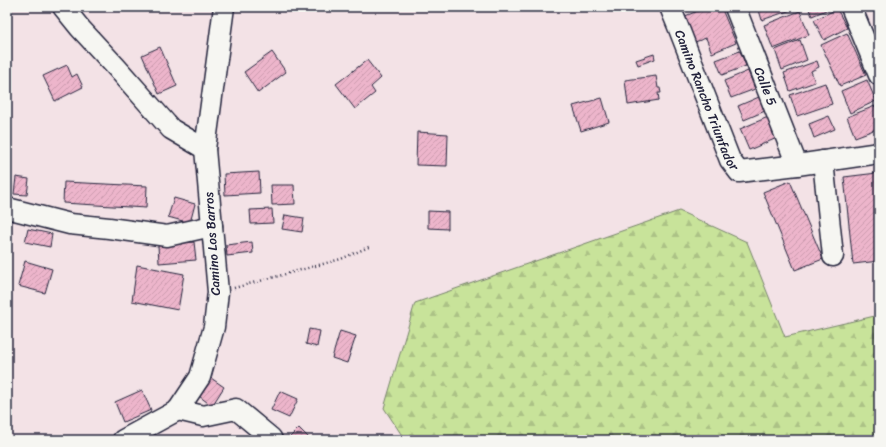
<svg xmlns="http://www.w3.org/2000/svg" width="886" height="447" font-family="Sriracha,sans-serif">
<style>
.forest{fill:url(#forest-firs);stroke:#75826a}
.building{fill:url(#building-hatch);stroke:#22223b}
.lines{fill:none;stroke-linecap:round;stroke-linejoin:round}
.minor-casing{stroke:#22223b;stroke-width:23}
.path{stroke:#22223b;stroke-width:2.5;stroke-dasharray:1 3;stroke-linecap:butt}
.minor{stroke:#f6f6f2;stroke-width:20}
.labels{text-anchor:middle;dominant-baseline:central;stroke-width:3;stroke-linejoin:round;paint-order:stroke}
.street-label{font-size:13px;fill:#22223b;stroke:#f6f6f2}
</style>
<defs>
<pattern id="forest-firs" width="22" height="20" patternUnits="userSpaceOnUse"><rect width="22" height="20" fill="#c8e39a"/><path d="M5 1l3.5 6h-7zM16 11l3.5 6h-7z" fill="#acc286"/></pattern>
<pattern id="building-hatch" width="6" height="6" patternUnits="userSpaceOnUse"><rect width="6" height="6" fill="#edb5cb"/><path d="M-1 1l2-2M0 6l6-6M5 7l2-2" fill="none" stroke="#cb9baf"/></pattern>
</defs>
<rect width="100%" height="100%" fill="#f3e2e6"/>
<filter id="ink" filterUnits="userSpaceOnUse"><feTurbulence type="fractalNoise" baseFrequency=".025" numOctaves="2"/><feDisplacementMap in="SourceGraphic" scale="8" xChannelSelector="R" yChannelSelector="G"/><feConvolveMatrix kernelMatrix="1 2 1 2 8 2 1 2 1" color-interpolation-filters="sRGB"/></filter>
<g filter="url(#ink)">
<polygon class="forest" points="679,211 747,242 785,337 879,315 879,440 405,440 384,408 415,303"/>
<g class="building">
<polygon points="708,7 721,7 736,43 712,53 706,38 695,42 685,16"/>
<polygon points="758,7 794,7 794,9 762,20"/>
<polygon points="808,7 833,7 812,16"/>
<polygon points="837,9 847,28 824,40 814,20"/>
<polygon points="800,11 809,35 773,49 764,25"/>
<polygon points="847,33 866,75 840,86 821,45"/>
<polygon points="800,40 807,60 782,70 775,50"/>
<polygon points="160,47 177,86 159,94 142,55"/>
<polygon points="740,51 746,66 722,75 716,60"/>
<polygon points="272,52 286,72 258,93 244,72"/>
<polygon points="654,54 655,59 638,65 636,60"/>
<polygon points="367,60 381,78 371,87 375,93 355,109 336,84"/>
<polygon points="817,61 819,67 811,71 815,82 790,91 784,73"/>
<polygon points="67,65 72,77 77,74 83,87 55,101 43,76"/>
<polygon points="748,71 755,89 731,98 724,81"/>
<polygon points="656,76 658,88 660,88 661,93 658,93 659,100 628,105 625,80"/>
<polygon points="867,80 876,101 850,113 841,91"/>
<polygon points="825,83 832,104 797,116 790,95"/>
<polygon points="759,97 765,111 744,120 738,106"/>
<polygon points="602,98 609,122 581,131 573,106"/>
<polygon points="875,106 879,115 879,128 855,137 847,117"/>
<polygon points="829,116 835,129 814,138 809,124"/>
<polygon points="768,117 777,138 749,150 740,129"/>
<polygon points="417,132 448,134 447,166 416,165"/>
<polygon points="259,172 260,193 225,195 224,174"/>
<polygon points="877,173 879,195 879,261 853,264 844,177"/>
<polygon points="16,177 29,179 27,195 14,194"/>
<polygon points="790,181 823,259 795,270 763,192"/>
<polygon points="64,182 147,186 146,208 63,203"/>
<polygon points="271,185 294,185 295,204 272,205"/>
<polygon points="174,198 195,204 190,223 168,217"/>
<polygon points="272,209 273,223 251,224 250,210"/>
<polygon points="428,211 448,212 448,229 428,228"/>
<polygon points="285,215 304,218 302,232 282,229"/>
<polygon points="28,229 52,234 50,247 25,242"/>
<polygon points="194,242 196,260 159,263 158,245"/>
<polygon points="252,242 253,253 227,256 226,245"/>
<polygon points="25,261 52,269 45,293 18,286"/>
<polygon points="137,265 184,274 178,310 132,301"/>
<polygon points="309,329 320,331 317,347 306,344"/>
<polygon points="340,331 356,336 347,363 332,358"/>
<polygon points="211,378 224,387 212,406 199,396"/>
<polygon points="142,390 151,410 123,422 115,402"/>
<polygon points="280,391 298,399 289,418 271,410"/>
<polygon points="299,428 311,440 287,440"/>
</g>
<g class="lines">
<defs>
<g id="minor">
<polyline points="63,7 80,28 117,68 171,129 205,149"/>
<path id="s1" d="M 670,7 L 679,29 L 730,160 L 739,172 L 797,165 L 879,153"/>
<path id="s2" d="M 735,7 L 797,165"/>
<polyline points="851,7 879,75"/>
<polyline points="823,161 833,256"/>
<polyline points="7,208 70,224 109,228 167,236 212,226"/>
<polyline points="178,410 203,416 236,409 271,438 272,440"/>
<polyline points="123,440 178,410 200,377 214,327 218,292 205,149 224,7"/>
</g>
</defs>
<use href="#minor" class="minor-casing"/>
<polyline class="path" points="234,288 341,259 371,246"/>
<use href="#minor" class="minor"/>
</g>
</g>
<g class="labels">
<g class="street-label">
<text stroke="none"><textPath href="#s2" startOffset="85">Calle 5</textPath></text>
<text stroke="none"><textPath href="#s1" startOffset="100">Camino Rancho Triunfador</textPath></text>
<text transform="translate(212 244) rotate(-94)">Camino Los Barros</text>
</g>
</g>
<rect width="886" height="447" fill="none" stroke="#f6f6f2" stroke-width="24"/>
<rect x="12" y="12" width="862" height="423" fill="none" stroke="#22223b" stroke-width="1.5" filter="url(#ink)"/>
</svg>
